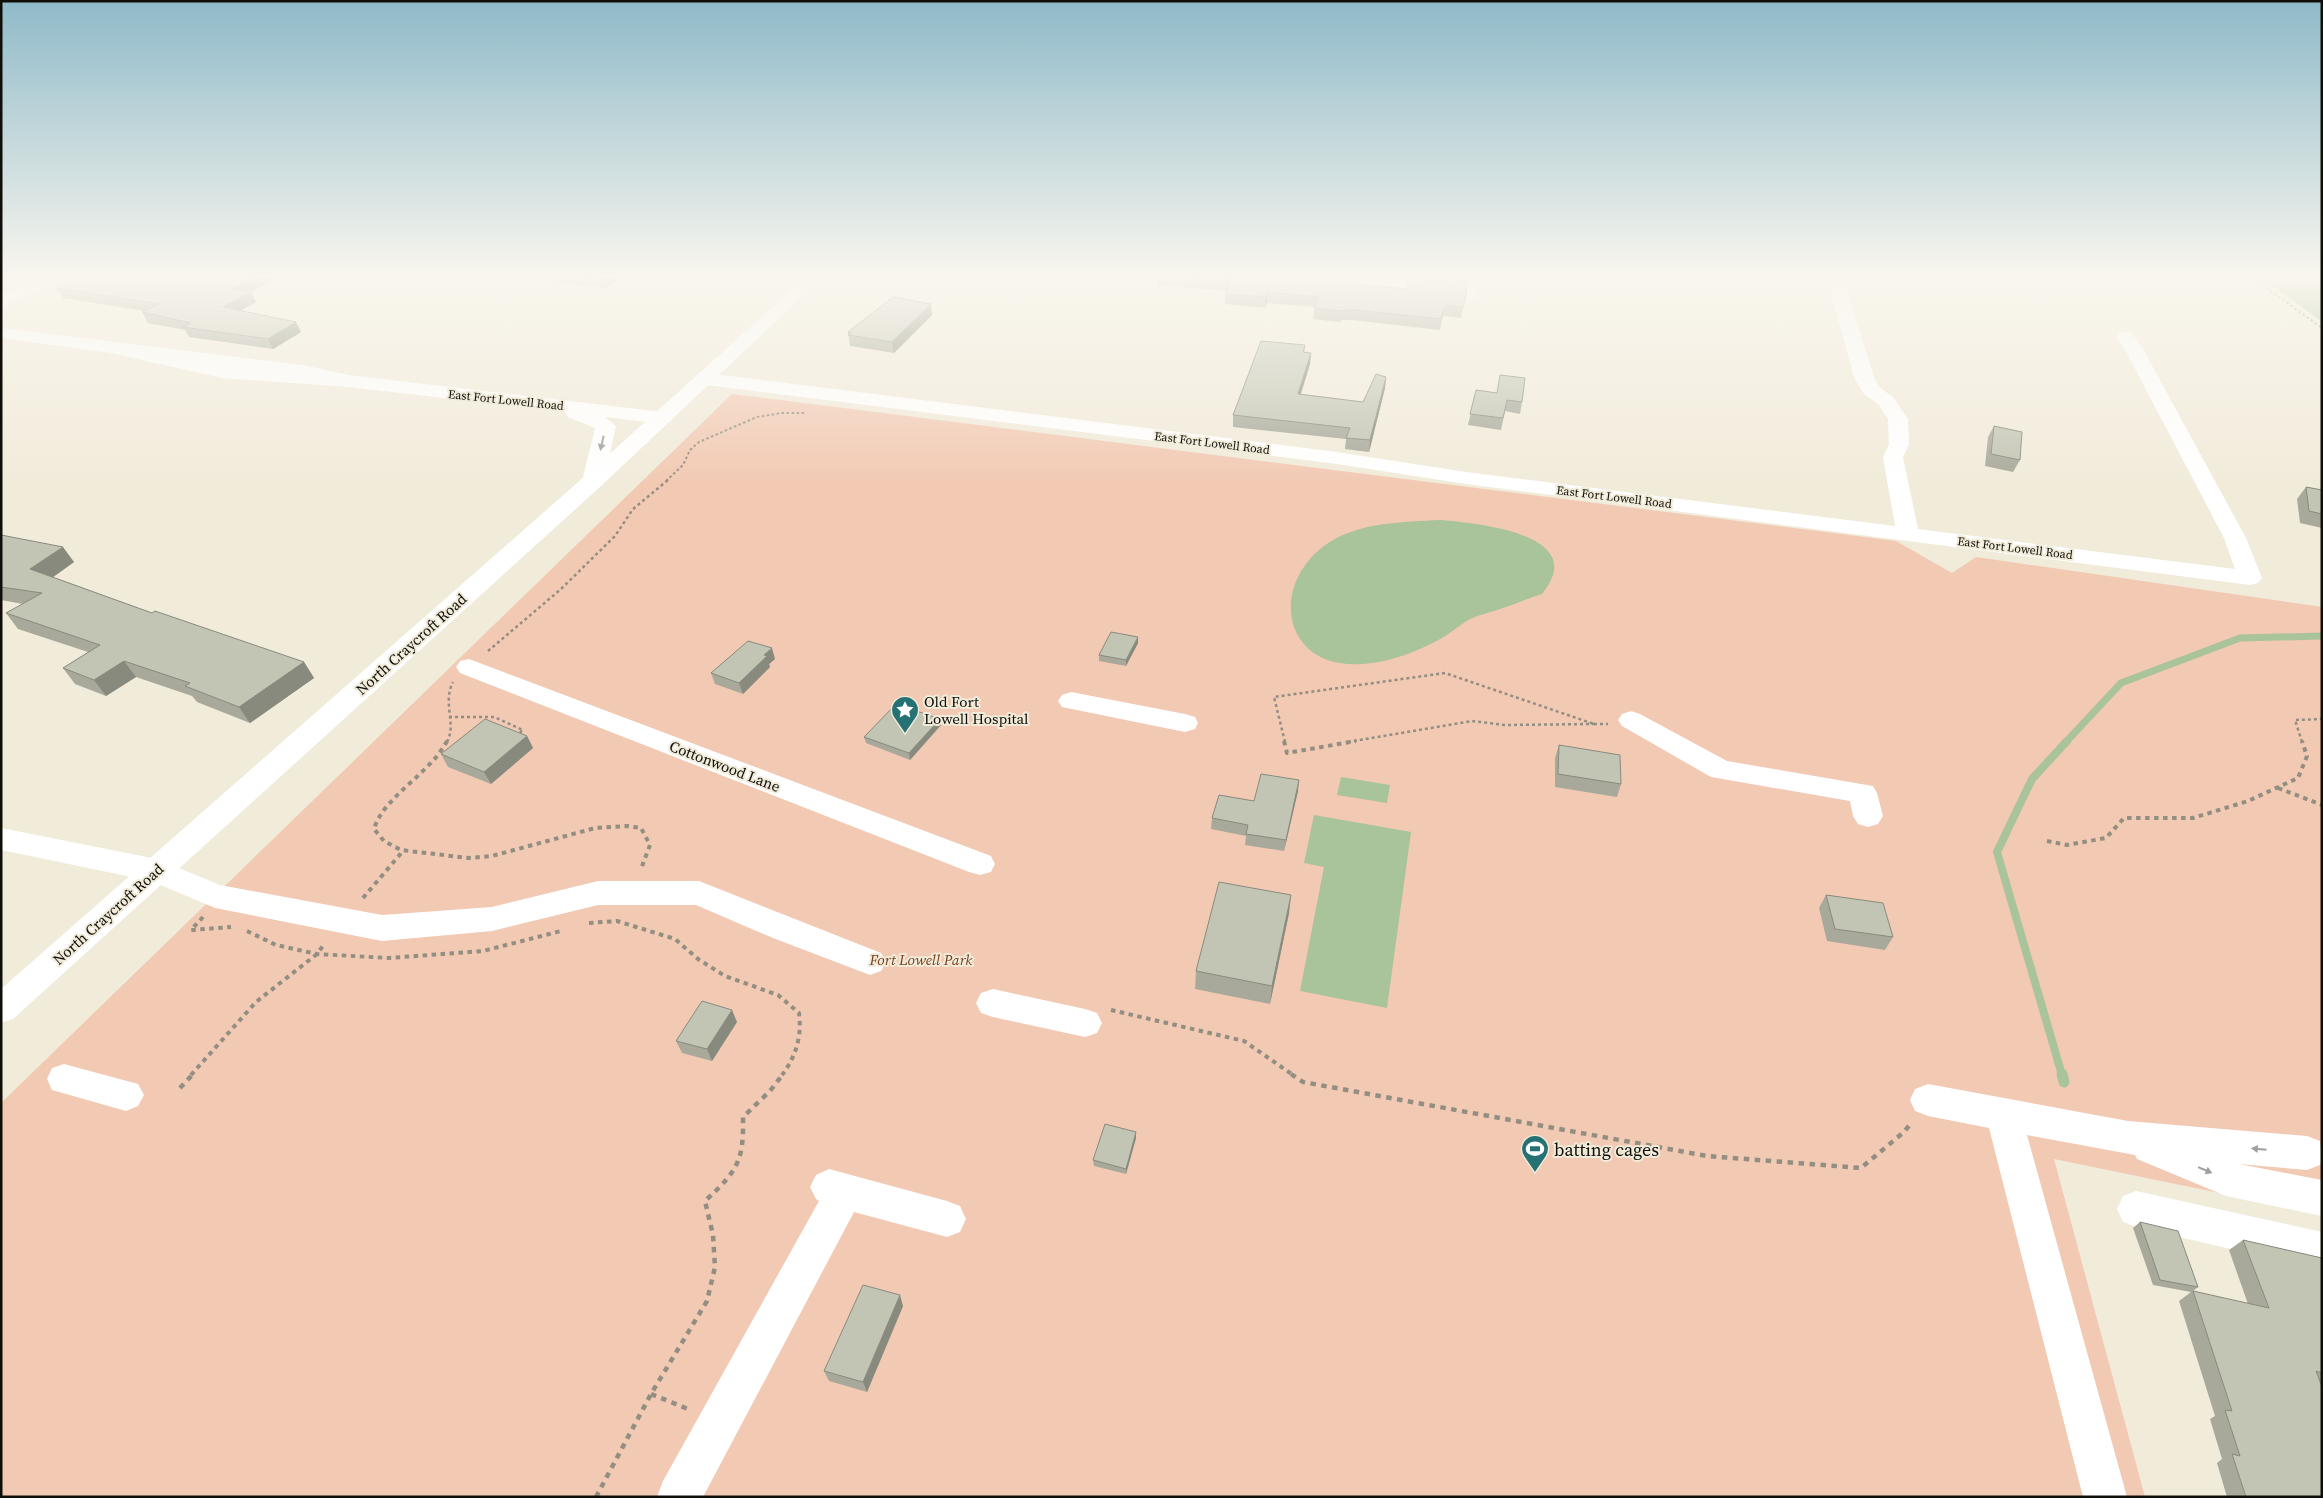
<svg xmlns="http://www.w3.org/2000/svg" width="2323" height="1498" font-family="'Source Serif 4',serif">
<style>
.green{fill:#f2c9b3}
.water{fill:#a9c39b}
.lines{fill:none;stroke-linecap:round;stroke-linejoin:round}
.stream-far2{stroke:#a9c39b;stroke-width:7}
.stream-far1{stroke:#a9c39b;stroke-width:8}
.stream{stroke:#a9c39b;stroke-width:11}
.path-far3{stroke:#938e82;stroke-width:2;stroke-dasharray:2.5 2.5;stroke-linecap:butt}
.path-far2{stroke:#938e82;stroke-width:2.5;stroke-dasharray:3 3;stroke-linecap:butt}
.path-far1{stroke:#938e82;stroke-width:4;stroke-dasharray:4.5 4.5;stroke-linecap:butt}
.path{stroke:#938e82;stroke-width:4.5;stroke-dasharray:5.5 5.5;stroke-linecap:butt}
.minor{fill:#fff;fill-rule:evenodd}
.major{fill:#fff;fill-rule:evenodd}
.wall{fill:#a8a99b}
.shaded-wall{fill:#888a7e}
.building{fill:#c3c5b4;stroke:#888a7e}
.oneway{fill:#9f9f9d}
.labels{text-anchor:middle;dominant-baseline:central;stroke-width:4;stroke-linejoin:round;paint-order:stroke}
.far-street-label{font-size:12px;fill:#100e09;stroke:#f1ebda}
.street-label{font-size:15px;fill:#100e09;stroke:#f1ebda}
.poi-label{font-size:15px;fill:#100e09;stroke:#f1ebda;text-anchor:start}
.park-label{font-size:15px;font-style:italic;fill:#7a401f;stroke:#f1ebda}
.near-poi-label{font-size:18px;fill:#100e09;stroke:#f1ebda;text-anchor:start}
</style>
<rect width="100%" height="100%" fill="#f1ebda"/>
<polygon class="green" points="732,394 1896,541 1952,573 1976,557 2322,607 2322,1214 2054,1159 2145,1497 1,1497 1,1103"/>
<g class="water">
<polygon points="2260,276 2322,276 2322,322"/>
<path d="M 1440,520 C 1475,523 1592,533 1542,594 C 1528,598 1516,604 1503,608 C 1492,612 1481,614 1470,619 C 1461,624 1452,632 1442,638 C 1419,651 1390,662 1364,664 C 1278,671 1268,578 1333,540 C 1365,522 1404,522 1440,520 Z"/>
<polygon points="1341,777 1390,785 1387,803 1337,795"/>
<polygon points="1314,815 1411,832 1387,1008 1300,991 1324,867 1304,863"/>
</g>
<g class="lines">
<polyline class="stream-far2" points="2066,742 2121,683 2240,638 2322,636"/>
<polyline class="stream-far1" points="2062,1075 1997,852 2032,779 2067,741"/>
<polyline class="stream" points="2062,1074 2064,1082"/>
<g class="path-far3">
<polyline points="2250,276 2322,328"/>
<polyline points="666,481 683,465 690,450 699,442 757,417 782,413 805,413"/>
</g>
<g class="path-far2">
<polyline points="488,651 561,589 615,536 633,509 668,480"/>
<polyline points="449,717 494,717 523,730 518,734"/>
<polyline points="1594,724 1608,724"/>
<path d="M 447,742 C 457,723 442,704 453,682"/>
<polyline points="1285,742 1274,697 1445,673 1594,724"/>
<polyline points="1348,742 1472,721 1505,725 1594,724"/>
<polyline points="2302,742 2295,720 2322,719"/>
</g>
<g class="path-far1">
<path d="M 447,741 C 430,774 384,796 374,829 L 384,841 L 401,850 L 468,858 L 492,856 L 595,828 L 627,826 L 641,828 L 650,845 L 641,869"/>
<polyline points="1284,741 1287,753 1356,741"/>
<polyline points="2278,788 2322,805"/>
<polyline points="2047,841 2067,845 2106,838 2124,818 2193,818 2248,801 2298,778 2307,756 2302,741"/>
<polyline points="363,898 403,851"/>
<polyline points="203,917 191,930 231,927"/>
<path d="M 589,923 L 617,921 L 675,939 L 698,959 L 725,976 L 778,995 L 799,1013 C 802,1037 796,1056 782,1075"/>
<polyline points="247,931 276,945 317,954 389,958 483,951 561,931"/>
<polyline points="1111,1010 1244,1041 1293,1075"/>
<polyline points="191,1075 256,1002 317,954 325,943"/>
</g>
<g class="path">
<polyline points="1291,1074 1303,1082 1707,1156 1861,1168 1904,1132 1911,1123"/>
<polyline points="180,1088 193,1074"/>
<polyline points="651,1394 688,1409"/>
<path d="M 596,1497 L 651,1394 L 707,1301 L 715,1267 L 713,1235 L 705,1201 C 737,1171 744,1162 743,1117 L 770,1091 L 783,1074"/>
</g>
<g class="minor">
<polygon points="41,276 62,276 60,280 1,307 1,295"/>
<path d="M 1322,276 C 1374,276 1424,278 1475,290 L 1478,294 L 1475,298 L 1469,299 L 1428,290 L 1330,281 L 1324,280 Z"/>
<polygon points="1826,276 1842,276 1874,377 1879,387 1893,397 1908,419 1909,444 1903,457 1918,529 2235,569 2224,538 2124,348 2116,336 2119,332 2131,332 2142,347 2246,538 2262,578 2258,583 2250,585 1466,484 1337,464 706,385 699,383 696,379 699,375 706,373 1337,452 1466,472 1895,526 1883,457 1889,444 1888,419 1879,405 1864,394 1854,377"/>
<polygon points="1,328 303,365 349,375 663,412 670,414 673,418 670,422 663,424 605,417 616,426 604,481 601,486 593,487 585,486 582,481 595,428 568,417 565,412 349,387 222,378 111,353 1,338"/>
<polygon points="469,659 991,856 995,864 991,872 980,875 969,872 460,673 456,667 460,661"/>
<polygon points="1071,692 1185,714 1195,717 1198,723 1195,729 1185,732 1062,707 1058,701 1062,695"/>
<polygon points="1631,711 1640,714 1727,761 1873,786 1877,793 1883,816 1878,824 1868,827 1858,824 1853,816 1850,801 1711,777 1622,726 1618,720 1622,714"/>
<polygon points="1,828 157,859 220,885 382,915 492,907 598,881 699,881 881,953 886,962 881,971 870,975 773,938 696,905 598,905 492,931 382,941 215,908 151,881 1,850"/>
<polygon points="993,989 1085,1009 1097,1013 1102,1023 1097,1033 1085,1037 993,1017 981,1013 976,1003 981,993"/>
<polygon points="64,1064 138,1084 144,1095 138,1106 126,1111 52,1090 47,1079 52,1068"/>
<polygon points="1928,1084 2128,1121 2307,1136 2320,1141 2322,1161 2320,1165 2307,1170 2239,1164 2322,1180 2322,1216 2226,1196 2137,1159 2135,1155 2027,1135 2127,1497 2083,1497 1989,1128 1928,1116 1915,1111 1910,1100 1915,1089"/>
<polygon points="829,1169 947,1201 960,1206 966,1219 960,1232 947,1237 854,1212 703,1497 657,1497 663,1481 819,1201 816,1199 810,1187 816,1175"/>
<polygon points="2136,1191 2322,1232 2322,1270 2136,1227 2123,1222 2117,1209 2123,1196"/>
</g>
<polygon class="major" points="807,276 824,276 601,486 13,1019 1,1023 1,989 585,476"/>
</g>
<g class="wall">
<polygon points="83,276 280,276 250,292 256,302 241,311 301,332 273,349 189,337 185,330 148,323 142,312 145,311 63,298 57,288"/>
<polygon points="515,276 623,276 605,288"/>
<polygon points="1134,276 1233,276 1225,291 1158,285 1158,280 1134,277"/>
<polygon points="1407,276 1470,276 1468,287 1407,277"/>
<polygon points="1408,279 1467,289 1461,318 1443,316 1440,330 1352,320 1341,320 1340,322 1313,319 1315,307 1267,303 1265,308 1225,304 1225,294 1360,285 1407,289"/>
<polygon points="932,315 894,353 850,346 848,332"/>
<polygon points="1305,345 1304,353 1311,353 1310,364 1301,394 1363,402 1386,377 1385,388 1369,452 1345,449 1346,439 1233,427 1233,415"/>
<polygon points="1476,390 1522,402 1520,414 1505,411 1501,430 1468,425"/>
<polygon points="1994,426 2020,460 2013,472 1985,466 1988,437"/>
<polygon points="2306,487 2322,490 2322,528 2300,523 2297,499"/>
<polygon points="1,535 74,562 53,577 152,613 304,662 314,678 250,723 197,702 192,696 136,677 106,696 75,684 63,668 88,652 18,629 6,613 23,604 1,600"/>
<polygon points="1138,643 1126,666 1099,661 1099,655"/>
<polygon points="775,659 769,664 770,667 743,694 715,684 711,673"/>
<polygon points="940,719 941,725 910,760 866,743 864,737"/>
<polygon points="527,736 533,748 491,784 448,767 441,754"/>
<polygon points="1559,745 1621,784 1617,797 1555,787 1555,758"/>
<polygon points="1298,791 1284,851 1245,845 1246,836 1211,829 1212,818 1254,801"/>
<polygon points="1826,895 1893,937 1885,950 1827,941 1819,908"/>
<polygon points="1289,913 1270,1004 1195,989 1196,971"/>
<polygon points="737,1022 712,1061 682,1053 676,1041"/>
<polygon points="1136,1138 1126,1174 1094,1166 1093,1160"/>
<polygon points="2140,1222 2198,1287 2193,1291 2248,1304 2229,1250 2243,1240 2322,1258 2322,1497 2227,1497 2217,1463 2222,1459 2210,1419 2215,1416 2179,1301 2191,1292 2153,1285 2133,1228"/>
<polygon points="903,1306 867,1392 829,1381 824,1371"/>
</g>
<g class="shaded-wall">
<polygon points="257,276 280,276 239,299 251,292 256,302 228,317 223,307 232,289"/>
<polygon points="607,276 623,276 605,288 602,279"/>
<polygon points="1228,276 1233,276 1225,291 1226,281"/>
<polygon points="1267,292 1267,303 1265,308 1265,297"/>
<polygon points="931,304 932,315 894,353 892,342"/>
<polygon points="296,322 301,332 273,349 268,339"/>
<polygon points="1311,353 1310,364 1297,405 1298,394"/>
<polygon points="1386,377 1385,388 1369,452 1370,440"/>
<polygon points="63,547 74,562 42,585 30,569"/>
<polygon points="1138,637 1138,643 1126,666 1126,660"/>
<polygon points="772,648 775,659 769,664 770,667 743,694 739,683 764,655"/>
<polygon points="124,661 136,677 106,696 94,680"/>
<polygon points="304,662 314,678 250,723 239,707"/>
<polygon points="940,719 941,725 910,760 909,753"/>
<polygon points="527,736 533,748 491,784 484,772"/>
<polygon points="1299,780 1298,791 1284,851 1286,840"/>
<polygon points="1291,895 1289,913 1270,1004 1272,986"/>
<polygon points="732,1010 737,1022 712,1061 707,1049"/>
<polygon points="1136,1132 1136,1138 1126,1174 1126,1169"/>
<polygon points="900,1295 903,1306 867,1392 863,1382"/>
</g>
<g class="building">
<polygon points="83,276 257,276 232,289 251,292 223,307 296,322 268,339 183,327 191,323 142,312 159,304 57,288"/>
<polygon points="576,276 607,276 602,279"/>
<polygon points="1174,276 1228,276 1226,281"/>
<polygon points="1233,276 1316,276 1361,280 1359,285 1408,289 1408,279 1429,281 1467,289 1463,307 1445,305 1441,319 1354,310 1342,310 1341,311 1314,308 1319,297 1267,292 1265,297 1225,294"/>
<polygon points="893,297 931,304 892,342 848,335 851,333 848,332"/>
<polygon points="1261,341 1305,345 1303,352 1311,353 1298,394 1363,402 1376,374 1386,377 1370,440 1346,438 1350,428 1233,415"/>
<polygon points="1500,375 1525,378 1522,402 1507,400 1503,418 1470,414 1476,390 1497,393"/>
<polygon points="1994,426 2022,432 2020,460 1991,454"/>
<polygon points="2306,487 2322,490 2322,514 2309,511"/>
<polygon points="1,535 63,547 30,569 152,613 155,611 304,662 239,707 185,686 190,683 124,661 94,680 63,668 100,645 6,613 42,593 1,587"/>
<polygon points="1111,632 1138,637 1126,660 1099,655"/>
<polygon points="748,641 772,648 764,655 767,656 739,683 711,673"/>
<polygon points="896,704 940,719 909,753 864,737"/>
<polygon points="485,719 527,736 484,772 441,754"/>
<polygon points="1559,745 1620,755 1621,784 1558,774"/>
<polygon points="1261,774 1299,780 1286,840 1246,834 1248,825 1212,818 1219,795 1254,801"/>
<polygon points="1219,882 1291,895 1272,986 1196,971"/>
<polygon points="1826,895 1883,903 1893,937 1835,929"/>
<polygon points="702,1001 732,1010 707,1049 676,1041"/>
<polygon points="1105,1124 1136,1132 1126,1169 1093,1160"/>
<polygon points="2140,1222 2178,1231 2198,1287 2160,1280"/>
<polygon points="2243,1240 2322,1258 2322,1373 2316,1371 2322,1387 2322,1497 2246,1497 2232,1454 2240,1456 2225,1410 2232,1411 2193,1291 2269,1308"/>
<polygon points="863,1285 900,1295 863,1382 824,1371"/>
</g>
<defs><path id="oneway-solid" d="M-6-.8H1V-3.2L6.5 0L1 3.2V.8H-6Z" transform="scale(1.25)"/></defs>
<g class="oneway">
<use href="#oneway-solid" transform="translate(602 443) rotate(103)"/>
<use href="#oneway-solid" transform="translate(2259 1149) rotate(-175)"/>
<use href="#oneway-solid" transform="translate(2205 1170) rotate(23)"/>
</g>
<linearGradient id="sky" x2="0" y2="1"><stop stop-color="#8fbac9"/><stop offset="0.57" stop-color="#f9f6ee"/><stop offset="1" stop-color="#f9f6ee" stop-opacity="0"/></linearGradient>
<rect width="2323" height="485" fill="url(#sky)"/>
<defs>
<symbol id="sight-pin" viewBox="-11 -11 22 30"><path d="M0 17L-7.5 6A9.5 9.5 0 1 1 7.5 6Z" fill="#267174" stroke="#f1ebda"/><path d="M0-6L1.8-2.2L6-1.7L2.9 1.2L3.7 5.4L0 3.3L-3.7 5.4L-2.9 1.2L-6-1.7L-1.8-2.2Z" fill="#fff"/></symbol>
<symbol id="stadium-pin" viewBox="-11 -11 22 30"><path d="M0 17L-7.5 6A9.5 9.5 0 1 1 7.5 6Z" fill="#267174" stroke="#f1ebda"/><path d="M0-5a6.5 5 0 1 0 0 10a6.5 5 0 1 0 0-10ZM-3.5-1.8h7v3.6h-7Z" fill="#fff"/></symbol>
</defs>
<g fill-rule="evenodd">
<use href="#sight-pin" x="889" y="694" width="32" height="43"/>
<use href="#stadium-pin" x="1519" y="1133" width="32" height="43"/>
</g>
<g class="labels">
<g class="far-street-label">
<text transform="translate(506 400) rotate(6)">East Fort Lowell Road</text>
<text transform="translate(1212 443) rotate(7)">East Fort Lowell Road</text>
<text transform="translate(1614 497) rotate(7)">East Fort Lowell Road</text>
<text transform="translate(2015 548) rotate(7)">East Fort Lowell Road</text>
</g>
<g class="street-label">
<text transform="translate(411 644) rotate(-42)">North Craycroft Road</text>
<text transform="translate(725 766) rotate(21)">Cottonwood Lane</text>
<text transform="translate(108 914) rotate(-42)">North Craycroft Road</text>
</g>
<g class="poi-label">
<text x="924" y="701">Old Fort<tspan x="924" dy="17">Lowell Hospital</tspan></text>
</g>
<g class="park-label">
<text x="921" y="959">Fort Lowell Park</text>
</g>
<g class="near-poi-label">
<text x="1554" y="1149">batting cages</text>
</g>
</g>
<rect width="2323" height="1498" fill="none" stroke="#100e09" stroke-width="5"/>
</svg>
